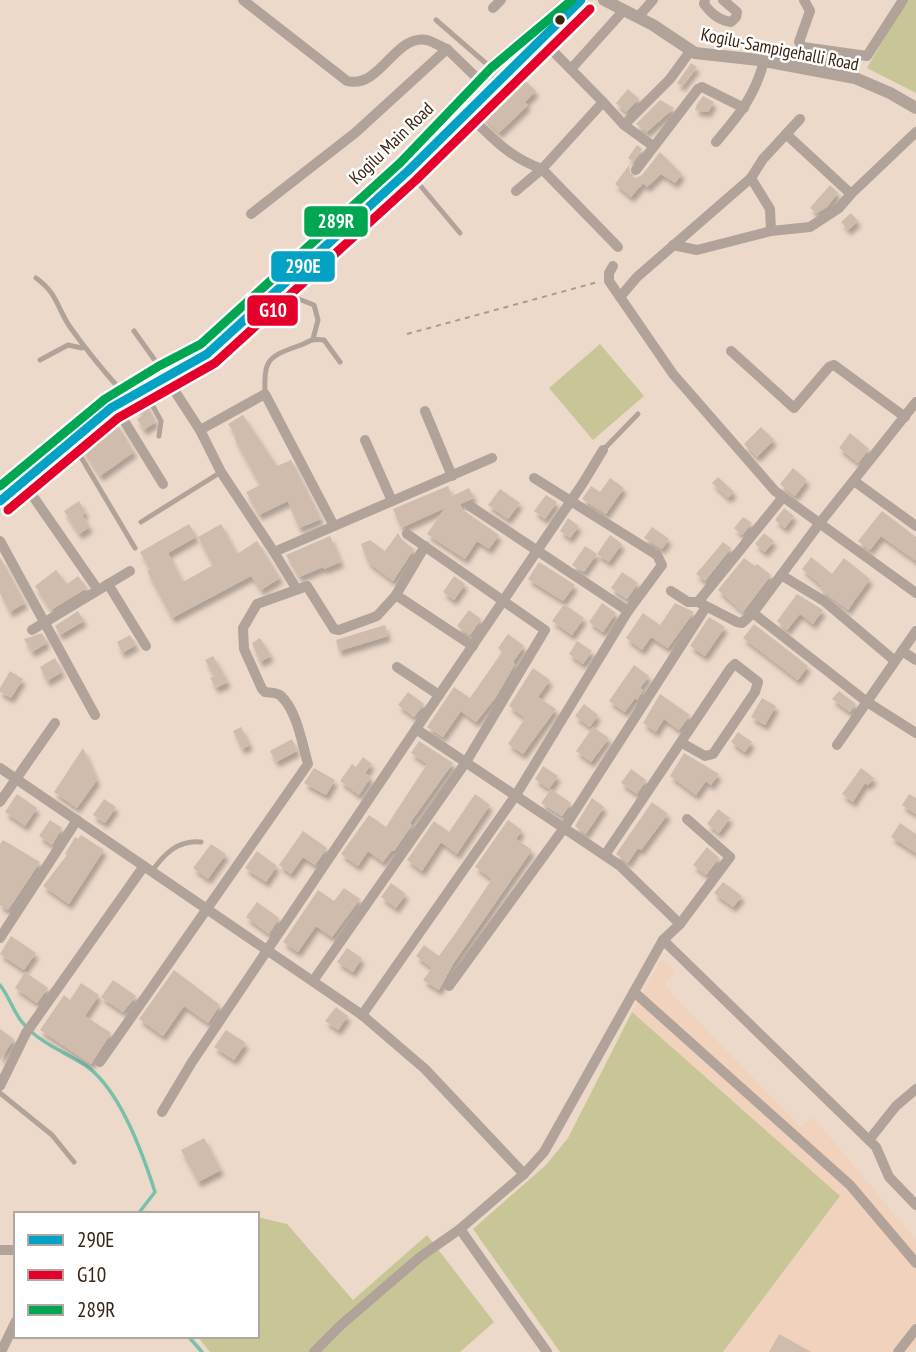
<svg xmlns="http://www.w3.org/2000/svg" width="916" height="1352" font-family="'PT Sans Narrow',sans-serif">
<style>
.built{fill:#f1d2bc}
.green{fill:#c8c697}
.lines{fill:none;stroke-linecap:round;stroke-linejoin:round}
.stream{stroke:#78c0ac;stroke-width:3.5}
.building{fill:#d0bcad;filter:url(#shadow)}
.path{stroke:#a79b92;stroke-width:2;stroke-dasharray:5 5;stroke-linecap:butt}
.service{stroke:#b1a39a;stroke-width:5}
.minor{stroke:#b1a39a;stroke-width:10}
.tertiary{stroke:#b1a39a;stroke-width:12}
.secondary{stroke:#b2a397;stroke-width:14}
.bus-1-casing{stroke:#fff;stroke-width:14}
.bus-2-casing{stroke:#fff;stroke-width:14}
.bus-3-casing{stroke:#fff;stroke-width:14}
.bus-1{stroke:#03a2c5;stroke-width:9}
.bus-2{stroke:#e4002b;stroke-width:9}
.bus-3{stroke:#00a651;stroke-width:9}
.bus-dot{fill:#3a2412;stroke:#fff;stroke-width:2.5}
.labels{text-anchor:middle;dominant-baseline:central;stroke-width:5;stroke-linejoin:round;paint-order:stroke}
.street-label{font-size:18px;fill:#3a2412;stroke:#fff}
.line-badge{stroke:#fff;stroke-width:2.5}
.badge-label{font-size:19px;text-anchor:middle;font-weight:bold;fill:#fff}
</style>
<defs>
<filter id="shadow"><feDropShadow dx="3" dy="5.5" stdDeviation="2" flood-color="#0004"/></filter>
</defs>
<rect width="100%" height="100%" fill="#edd9ca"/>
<polygon class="built" points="662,958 675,971 664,984 689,1012 801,1127 813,1117 916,1240 916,1347 912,1352 723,1352 840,1196 632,1012"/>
<g class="green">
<polygon points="907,0 916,0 916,93 867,68"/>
<polygon points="600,344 644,396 593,440 549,388"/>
<polygon points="632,1012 840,1196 723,1352 560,1352 473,1229 546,1165 568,1138"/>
<polygon points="257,1217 287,1224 353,1300 427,1235 494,1322 460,1352 210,1352 197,1336 257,1336"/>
</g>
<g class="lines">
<g class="stream">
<path d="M 0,985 C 9,996 13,1011 22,1022 C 39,1043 63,1051 85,1065 C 119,1088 143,1154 155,1192 L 138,1214"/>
<polyline points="188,1336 202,1352"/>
</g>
</g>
<g class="building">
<polygon points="691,63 697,67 682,86 677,83"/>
<polygon points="519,75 536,91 525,102 528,105 499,133 482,116"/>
<polygon points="628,89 639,99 626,112 616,103"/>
<polygon points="703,96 714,102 708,112 695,110 697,104"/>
<polygon points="660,100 674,108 647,132 636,124"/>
<polygon points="637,145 642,149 629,166 631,176 636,178 642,175 660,152 682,174 675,183 661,174 647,187 643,183 631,197 615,184 632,161 628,158"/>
<polygon points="830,185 838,193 827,207 817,213 810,208"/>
<polygon points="851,213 858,221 848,230 841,222"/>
<polygon points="144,401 156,422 144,430 137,419 143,415 136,405"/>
<polygon points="243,415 277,466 291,460 321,519 299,528 288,501 259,515 246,492 260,485 238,445 234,437 236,435 228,424"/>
<polygon points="117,424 134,452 100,476 82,449"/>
<polygon points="761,427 774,440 757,457 744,444"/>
<polygon points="850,433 869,449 858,463 839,448"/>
<polygon points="793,468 807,480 795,496 780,484"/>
<polygon points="718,477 734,492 728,498 712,483"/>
<polygon points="610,478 624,488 606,514 582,499 591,486 600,492"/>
<polygon points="448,486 452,496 469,488 474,498 460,504 463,510 499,535 489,549 477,541 465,559 427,534 445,508 401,528 393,509"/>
<polygon points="500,489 520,503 508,519 488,505"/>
<polygon points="546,495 557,502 545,519 534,511"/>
<polygon points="79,501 86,513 82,515 90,527 79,534 64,511"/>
<polygon points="784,508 794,516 785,528 775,520"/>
<polygon points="882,511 916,537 916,561 881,536 870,550 858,541"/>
<polygon points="743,517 752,523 742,535 734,528"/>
<polygon points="568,518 579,526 570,538 560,531"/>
<polygon points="189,524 196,537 168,553 183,582 213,565 198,537 221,524 237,554 257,541 280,578 261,590 251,576 172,618 147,571 150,569 140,552"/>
<polygon points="652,527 669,539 662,549 644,538"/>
<polygon points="398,533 402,540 414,549 393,581 368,562 361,544 370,540 385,551"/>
<polygon points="764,533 774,541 765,552 755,544"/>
<polygon points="610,535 622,544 609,562 597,554"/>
<polygon points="330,536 341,562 324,569 323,567 299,577 286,555"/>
<polygon points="723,542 731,548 705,581 696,574"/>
<polygon points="585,546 597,554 584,572 572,565"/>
<polygon points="0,557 25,603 10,612 0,593"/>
<polygon points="811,557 832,574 844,558 870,579 848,610 820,589 822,586 802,569"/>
<polygon points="744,558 755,566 757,564 771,575 743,612 718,590"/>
<polygon points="539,562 575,585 563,601 528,579"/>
<polygon points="56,570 67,584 78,576 87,588 51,610 35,586"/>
<polygon points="622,572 638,583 627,599 611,588"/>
<polygon points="454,576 465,584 454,600 443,592"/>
<polygon points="797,594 823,610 813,624 800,614 787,630 777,621"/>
<polygon points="602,603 616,613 603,632 589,622"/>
<polygon points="675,603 694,612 668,648 651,637 642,650 626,638 643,613 660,625"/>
<polygon points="564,604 584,618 572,635 552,621"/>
<polygon points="469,610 481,619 470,635 457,626"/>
<polygon points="78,611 84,621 60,635 55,626"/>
<polygon points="709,617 725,627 705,656 690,646"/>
<polygon points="754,624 808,666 798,680 743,638"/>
<polygon points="385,625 388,636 339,651 336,640"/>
<polygon points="42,633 47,643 32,652 24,639"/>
<polygon points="508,634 524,646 513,662 515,664 496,697 476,722 461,711 443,737 427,727 454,687 470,698 502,652 498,648"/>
<polygon points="130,635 136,645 122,653 117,642"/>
<polygon points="260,638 271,656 260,662 252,643"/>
<polygon points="577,641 592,651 583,664 569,654"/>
<polygon points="213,656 228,682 216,688 210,678 214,676 205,660"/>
<polygon points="55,658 62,672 47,681 40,667"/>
<polygon points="634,665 649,676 640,688 643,690 637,700 635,698 625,712 609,701"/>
<polygon points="533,668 550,680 538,697 556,709 523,754 508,744 525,718 509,706"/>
<polygon points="10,671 23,679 11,698 0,692 0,688"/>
<polygon points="839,691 856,704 850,712 832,699"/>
<polygon points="408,692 424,704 414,717 398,705"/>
<polygon points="660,694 690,715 679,730 664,719 656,732 643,723"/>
<polygon points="762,698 776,706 765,725 751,717"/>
<polygon points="584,704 598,715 590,727 575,716"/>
<polygon points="241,727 250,745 242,749 233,731"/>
<polygon points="593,727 609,738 591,762 576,751"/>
<polygon points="738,732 752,742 745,752 731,742"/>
<polygon points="292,739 297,751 276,762 270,751"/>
<polygon points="419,741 453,763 410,823 412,825 394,851 392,850 383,862 368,851 358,866 341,854 369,815 386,827 395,813 427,764 411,753"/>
<polygon points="83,748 97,780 77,808 54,792"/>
<polygon points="684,753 719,774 711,785 706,781 696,795 670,776"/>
<polygon points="363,757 372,764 365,773 371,777 359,795 340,781 352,764 356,767"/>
<polygon points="543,766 558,776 549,789 535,779"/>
<polygon points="314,768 335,780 326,795 304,783"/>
<polygon points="861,768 874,778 868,785 865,783 853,802 842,794"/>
<polygon points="631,769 646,780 637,794 621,783"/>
<polygon points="551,789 571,803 562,816 541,803"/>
<polygon points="17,794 37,808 25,826 5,812"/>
<polygon points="475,794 490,805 457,854 441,842 422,871 407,860 434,821 449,832"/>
<polygon points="909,794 916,798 916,814 902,805"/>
<polygon points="592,798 604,807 586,834 575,826"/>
<polygon points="104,799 116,807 105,823 93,815"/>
<polygon points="652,802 668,814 641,850 638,848 628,863 616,854"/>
<polygon points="718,809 730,818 719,833 707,824"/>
<polygon points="50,820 62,828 52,845 39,836"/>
<polygon points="508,820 522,830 516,839 532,850 453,964 439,990 423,980 432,968 416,956 424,945 439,956 457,931 492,879 475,867"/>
<polygon points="900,823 916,834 916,853 891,837"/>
<polygon points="303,831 327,848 315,865 303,857 291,874 279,865"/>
<polygon points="81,835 104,850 69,904 43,886 67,855 65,854 75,837 78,839"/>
<polygon points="3,840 40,862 8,910 0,905 0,844"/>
<polygon points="211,844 226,854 208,879 193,868"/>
<polygon points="707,847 719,858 706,875 693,865"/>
<polygon points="257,851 277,866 266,882 245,868"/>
<polygon points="723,882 742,896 733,907 714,893"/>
<polygon points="391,883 406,894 396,908 381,897"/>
<polygon points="344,888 360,899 332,937 316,926 298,952 283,942 318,890 334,901"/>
<polygon points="257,902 279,918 269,934 246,917"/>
<polygon points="11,936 36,953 24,970 0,954"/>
<polygon points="347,948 362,958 353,972 337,962"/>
<polygon points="174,970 220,1005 208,1023 184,1006 163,1036 139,1019"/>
<polygon points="25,972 48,988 37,1003 15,988"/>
<polygon points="113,980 136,996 123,1012 101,997"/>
<polygon points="81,983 99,995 85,1016 111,1033 91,1064 40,1030 64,995 70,1000"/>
<polygon points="336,1007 348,1016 338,1030 325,1021"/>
<polygon points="0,1029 14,1039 0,1060"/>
<polygon points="226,1030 246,1043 234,1060 214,1047"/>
<polygon points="204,1138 221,1170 198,1182 181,1150"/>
<polygon points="779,1334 811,1352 769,1352"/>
</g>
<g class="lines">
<polyline class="path" points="407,334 598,282"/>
<g class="service">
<polyline points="436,20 489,66"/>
<polyline points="408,171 460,233"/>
<path d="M 36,278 C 58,294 56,306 70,327 C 85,348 101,368 118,387"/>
<polyline points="273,299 291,296 314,305 318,320 313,339"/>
<polyline points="134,331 159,366"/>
<polyline points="40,360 68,345 82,348"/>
<polyline points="144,390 161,421 159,436"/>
<path d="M 265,394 C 264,360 267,357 298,346 C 310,342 310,338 324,340 L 340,362"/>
<polyline points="72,442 135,548"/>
<polyline points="603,450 638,414"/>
<polyline points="141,522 221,472"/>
<path d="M 152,871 C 165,853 178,840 201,842"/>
<polyline points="0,1093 52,1135 74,1162"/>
</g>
<g class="minor">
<path d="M 243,0 L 347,81 C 381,89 394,34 427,40 C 434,42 441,47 447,49"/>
<path d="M 705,0 L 704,4 C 711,13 718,20 731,22 L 736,17 L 737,12 L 723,0"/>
<polyline points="804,0 810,11 799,42 803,47 867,56 903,0"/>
<polyline points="493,8 501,0"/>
<polyline points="638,17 653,0"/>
<polyline points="542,40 603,102 542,169 618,247"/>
<polyline points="821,50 823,72"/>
<polyline points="571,69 624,10"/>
<polyline points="603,102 624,125 653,146"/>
<path d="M 467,113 C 492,138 509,157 542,169"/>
<polyline points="624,125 670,79 691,50"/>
<polyline points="786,134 851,194"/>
<path d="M 716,142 C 739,115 755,96 764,61"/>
<polyline points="636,170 698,89 702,87 744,108"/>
<polyline points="516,191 542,169"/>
<polyline points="251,214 355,133 447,49 480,81"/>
<polyline points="771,231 770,209 751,178 763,159 800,119"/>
<polyline points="673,245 697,250 771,231 810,227 839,208 851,194 916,132"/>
<polyline points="613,266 609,273 609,281 673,374 775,491 916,593"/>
<polyline points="620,297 637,277 751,178"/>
<polyline points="731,351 794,408 829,367 834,365 905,417"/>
<polyline points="163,373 200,430 265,394 334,526"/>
<polyline points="115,406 163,484"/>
<polyline points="425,411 452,476"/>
<polyline points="200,430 221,472 274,552 492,458"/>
<polyline points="365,440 392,501"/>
<polyline points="854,481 916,526"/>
<polyline points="23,482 98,590"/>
<polyline points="470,506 628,611"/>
<polyline points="0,541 95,715"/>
<polyline points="274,552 296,588"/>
<polyline points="781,575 824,601 895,661"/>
<polyline points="108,584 146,646"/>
<polyline points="671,591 688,602 698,602 737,622 742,623 753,613 819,524 916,402"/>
<polyline points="396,595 473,646"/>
<polyline points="698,602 783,497"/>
<polyline points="753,613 867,702 916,733"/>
<polyline points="32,630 130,571"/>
<polyline points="902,651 916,660"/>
<polyline points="397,667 439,695"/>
<polyline points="416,729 583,483 603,450"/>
<polyline points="837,745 916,631"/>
<polyline points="0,768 362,1015 516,795 628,611 662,565 657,555 534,478"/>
<polyline points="0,802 55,723"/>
<polyline points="605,855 730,669 735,664 758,682 755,692 713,754 705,756 682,743"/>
<polyline points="680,924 730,857 687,819"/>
<polyline points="0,938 77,820"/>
<polyline points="663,940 876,1147 889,1177 916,1205"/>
<polyline points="313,981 466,762 545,630 407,534"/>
<polyline points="449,986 564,828 706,607"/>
<polyline points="634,992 850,1185 916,1263"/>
<polyline points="362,1015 425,1069 524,1174"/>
<path d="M 100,1062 L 308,764 C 302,743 297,711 281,696 C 276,692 270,693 265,692 L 262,689 L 244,649 L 243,628 L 257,604 L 307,586 L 334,629 L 339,630 L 377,616 L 396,595 L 425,546"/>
<polyline points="0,1086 26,1033 144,866"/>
<polyline points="162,1112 192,1062 416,729 619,865 680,924 663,940 544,1152 524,1174 460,1229 420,1257 341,1325 314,1352"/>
<polyline points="869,1140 896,1106 916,1089"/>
<polyline points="460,1229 547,1352"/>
<polyline points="0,1250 16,1250"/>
<polyline points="1,1352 16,1321"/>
<polyline points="898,1352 916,1329"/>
</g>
<polyline class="tertiary" points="604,0 653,25 695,53 759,60 855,78 890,93 916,108"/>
<g class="secondary">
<polyline points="0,486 105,399 159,366 201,344 400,163 491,68 562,8"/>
<polyline points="0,501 111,408 207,354 408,171 581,0"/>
</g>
<defs>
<polyline id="bus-1" points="0,501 111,408 207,354 408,171 581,0"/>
<polyline id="bus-2" points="8,510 118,418 215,363 416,180 590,9"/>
<polyline id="bus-3" points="0,486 105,399 159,366 201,344 400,163 491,68 572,0"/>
</defs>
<use href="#bus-1" class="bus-1-casing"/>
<use href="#bus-2" class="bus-2-casing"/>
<use href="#bus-3" class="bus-3-casing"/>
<use href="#bus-1" class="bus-1"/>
<use href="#bus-2" class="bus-2"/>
<use href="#bus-3" class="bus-3"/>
</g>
<circle class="bus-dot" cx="560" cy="20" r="6"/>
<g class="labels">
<g class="street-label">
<text transform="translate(780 49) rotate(11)">Kogilu-Sampigehalli Road</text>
<text transform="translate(391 143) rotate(-44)">Kogilu Main Road</text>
</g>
</g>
<g class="line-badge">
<rect x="303" y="205" width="66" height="33" rx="7" fill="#00a651"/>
<rect x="270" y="250" width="66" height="33" rx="7" fill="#03a2c5"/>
<rect x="246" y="294" width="53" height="33" rx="7" fill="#e4002b"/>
</g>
<g class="badge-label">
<text x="336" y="228">289R</text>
<text x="303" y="273">290E</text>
<text x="273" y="317">G10</text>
</g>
<rect x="14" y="1212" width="245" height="126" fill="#ffffff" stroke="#b0a7a0" stroke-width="2"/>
<rect x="28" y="1235" width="35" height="10" fill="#03a2c5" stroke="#b0a7a0" stroke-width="2"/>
<text x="77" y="1247" font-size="21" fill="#3a2412">290E</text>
<rect x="28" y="1270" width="35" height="10" fill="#e4002b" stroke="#b0a7a0" stroke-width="2"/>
<text x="77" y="1282" font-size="21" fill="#3a2412">G10</text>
<rect x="28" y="1305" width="35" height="10" fill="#00a651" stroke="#b0a7a0" stroke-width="2"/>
<text x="77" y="1317" font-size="21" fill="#3a2412">289R</text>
</svg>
